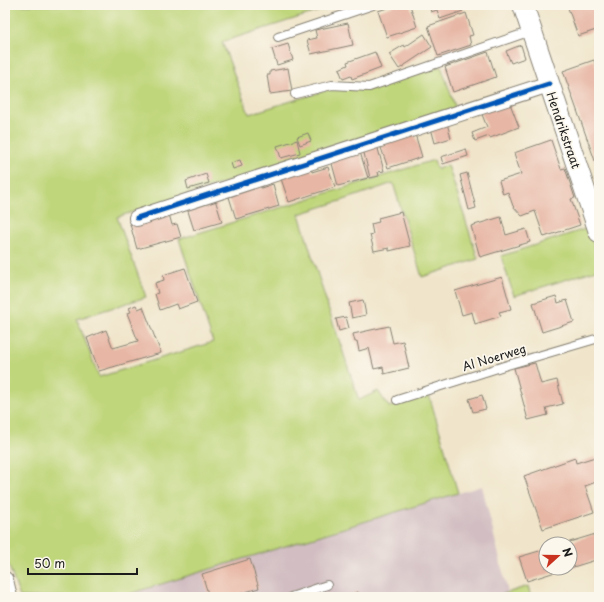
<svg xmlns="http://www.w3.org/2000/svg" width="604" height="602" font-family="'Playpen Sans',sans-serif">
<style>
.industrial{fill:#d2bec2}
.green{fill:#bfd67a;stroke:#6e794b}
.building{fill:#e7b6a4}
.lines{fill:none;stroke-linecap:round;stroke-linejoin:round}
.service-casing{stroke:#868073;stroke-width:10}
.minor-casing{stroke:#868073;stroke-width:18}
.tertiary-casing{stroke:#868073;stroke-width:22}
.service{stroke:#fff;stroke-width:8}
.minor{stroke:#fff;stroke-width:16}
.tertiary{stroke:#fff;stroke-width:20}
.cycleway-casing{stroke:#fbf7ec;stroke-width:8}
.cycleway{stroke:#0057b8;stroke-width:5}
.labels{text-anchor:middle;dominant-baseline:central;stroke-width:3.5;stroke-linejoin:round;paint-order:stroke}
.street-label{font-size:12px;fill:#1c1c1c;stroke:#fbf7ec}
</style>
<rect width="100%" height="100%" fill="#fbf7ec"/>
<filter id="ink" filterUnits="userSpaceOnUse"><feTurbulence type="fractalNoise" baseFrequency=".025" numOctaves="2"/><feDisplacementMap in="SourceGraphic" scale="8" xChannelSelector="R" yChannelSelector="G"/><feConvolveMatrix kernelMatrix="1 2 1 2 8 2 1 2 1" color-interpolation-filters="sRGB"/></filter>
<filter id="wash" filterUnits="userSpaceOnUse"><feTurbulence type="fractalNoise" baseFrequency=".012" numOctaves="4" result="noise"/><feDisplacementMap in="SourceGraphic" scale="16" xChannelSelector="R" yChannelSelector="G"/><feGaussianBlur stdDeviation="0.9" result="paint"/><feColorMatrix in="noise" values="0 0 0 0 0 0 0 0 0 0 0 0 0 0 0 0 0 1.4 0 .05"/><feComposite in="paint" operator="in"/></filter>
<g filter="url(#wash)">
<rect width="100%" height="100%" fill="#f0e5ca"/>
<polygon class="industrial" points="482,486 508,593 494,597 119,597"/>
<g class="green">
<polygon points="5,5 338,5 222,42 249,114 334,88 368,90 441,66 456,109 117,217 146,297 77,319 99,377 213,342 179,239 434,160 437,169 448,165 478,259 422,277 393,183 347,199 299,214 328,307 359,400 378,391 389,407 429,395 458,493 119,597 20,597 5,555 6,512 5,510"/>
<polygon points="588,228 599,260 599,269 514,296 501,256"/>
<polygon points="528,586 531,597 494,597"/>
</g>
<g id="blocks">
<g class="building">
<polygon points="392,5 410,5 417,27 387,37 378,11 393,6"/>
<polygon points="429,5 461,5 463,11 440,19 437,10 431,12"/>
<polygon points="567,5 599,5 599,29 578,36"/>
<polygon points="466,13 473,35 469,36 471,45 438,56 428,26"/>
<polygon points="348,23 353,45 311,54 307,40 317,38 315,30"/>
<polygon points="424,34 432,47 399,69 389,54 404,45 405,47"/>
<polygon points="288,44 293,60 277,65 272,49"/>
<polygon points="521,45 525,58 511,63 506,51"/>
<polygon points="375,52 381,68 352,79 351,76 343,79 339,69 348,65 347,62"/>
<polygon points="488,52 496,77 453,92 445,67"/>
<polygon points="594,60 599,73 599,172 563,71"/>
<polygon points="288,68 292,91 270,94 267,75 270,75 270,71"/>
<polygon points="509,101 519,127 490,138 489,136 475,141 472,133 487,127 481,112"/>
<polygon points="447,123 451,138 435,143 431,128"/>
<polygon points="308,133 311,141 300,145 297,137"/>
<polygon points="415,134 422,157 388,168 380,145"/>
<polygon points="297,140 300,153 281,158 277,146"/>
<polygon points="551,140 561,169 565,168 575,198 571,199 580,225 544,237 535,211 522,216 513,206 508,192 503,194 499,181 521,174 514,153"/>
<polygon points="377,145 384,171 378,172 379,176 370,178 363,149"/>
<polygon points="466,149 468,156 443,164 441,157"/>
<polygon points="360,152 368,178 338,186 331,160"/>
<polygon points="240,160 242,166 233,169 231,163"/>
<polygon points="311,166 312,172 328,167 335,187 289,202 280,176"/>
<polygon points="467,173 476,208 469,210 460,175"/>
<polygon points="206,174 209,183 188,189 186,181"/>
<polygon points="259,182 261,188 273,184 279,206 236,219 229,197 235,195 233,190"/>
<polygon points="214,196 222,222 194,230 186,205"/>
<polygon points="401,212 410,246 389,251 389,248 374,251 370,235 373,234 371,224 379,222 378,218"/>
<polygon points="169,214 172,225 177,224 181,237 137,249 130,224"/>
<polygon points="501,217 506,235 526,229 530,242 480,257 471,226"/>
<polygon points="185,268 197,302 178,309 176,304 160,310 155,294 158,293 155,283 164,280 163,275"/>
<polygon points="502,277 511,309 499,312 501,316 475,324 472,312 462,315 455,291"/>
<polygon points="556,296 558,303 567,300 574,322 542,332 533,303"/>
<polygon points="363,300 366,315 352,318 349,303"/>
<polygon points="136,305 138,309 143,307 161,353 99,371 87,338 106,330 113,348 138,341 127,313 131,312 129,308"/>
<polygon points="346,317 349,328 339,331 336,319"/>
<polygon points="389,326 393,343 403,341 409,368 384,374 383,367 374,369 369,348 359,351 357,341 355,342 353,334"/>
<polygon points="535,363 541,384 557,380 563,404 546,408 548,415 528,420 514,368"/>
<polygon points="482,395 486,409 473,412 469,399"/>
<polygon points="595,457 599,470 599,481 585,486 594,512 543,529 524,476 575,458 576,463"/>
<polygon points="599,533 599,559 570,568 570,544 563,544"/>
<polygon points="546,549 546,568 568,568 527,581 519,557"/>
<polygon points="250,559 259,588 229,597 209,597 202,574"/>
<polygon points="358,592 359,597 344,597"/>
</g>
</g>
</g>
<g filter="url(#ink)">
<use href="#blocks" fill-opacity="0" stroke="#868073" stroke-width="1"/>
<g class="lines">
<defs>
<g id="service">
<polyline points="278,37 373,5"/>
<polyline points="295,94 332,85 369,87 531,31"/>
<polyline points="397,400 504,366 599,338"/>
<polyline points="291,597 327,585"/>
</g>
<g id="minor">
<polyline points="137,218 549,84"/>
<polyline points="5,580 9,597"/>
</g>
<polyline id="tertiary" points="523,5 599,232"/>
</defs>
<use href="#service" class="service-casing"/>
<use href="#minor" class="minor-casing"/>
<use href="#tertiary" class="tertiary-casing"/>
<use href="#service" class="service"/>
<use href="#minor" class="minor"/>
<use href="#tertiary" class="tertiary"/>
<defs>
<polyline id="cycleway" points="137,218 549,84"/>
</defs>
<use href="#cycleway" class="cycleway-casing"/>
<use href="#cycleway" class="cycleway"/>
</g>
</g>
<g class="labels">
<g class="street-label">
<text transform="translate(564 130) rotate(71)">Hendrikstraat</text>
<text transform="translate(494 357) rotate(-17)">Al Noerweg</text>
</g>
</g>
<rect width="604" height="602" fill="none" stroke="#fbf7ec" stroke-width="20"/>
<g transform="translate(558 556) rotate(69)"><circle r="19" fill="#fbf7ec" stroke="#a29f99"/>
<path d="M0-3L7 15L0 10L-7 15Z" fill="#c8321e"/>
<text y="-6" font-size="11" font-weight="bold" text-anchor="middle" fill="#1c1c1c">N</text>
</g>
<path d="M28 568v6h109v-6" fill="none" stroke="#1c1c1c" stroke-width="2"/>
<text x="34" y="568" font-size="12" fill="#1c1c1c" stroke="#fbf7ec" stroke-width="3" paint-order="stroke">50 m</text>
</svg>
